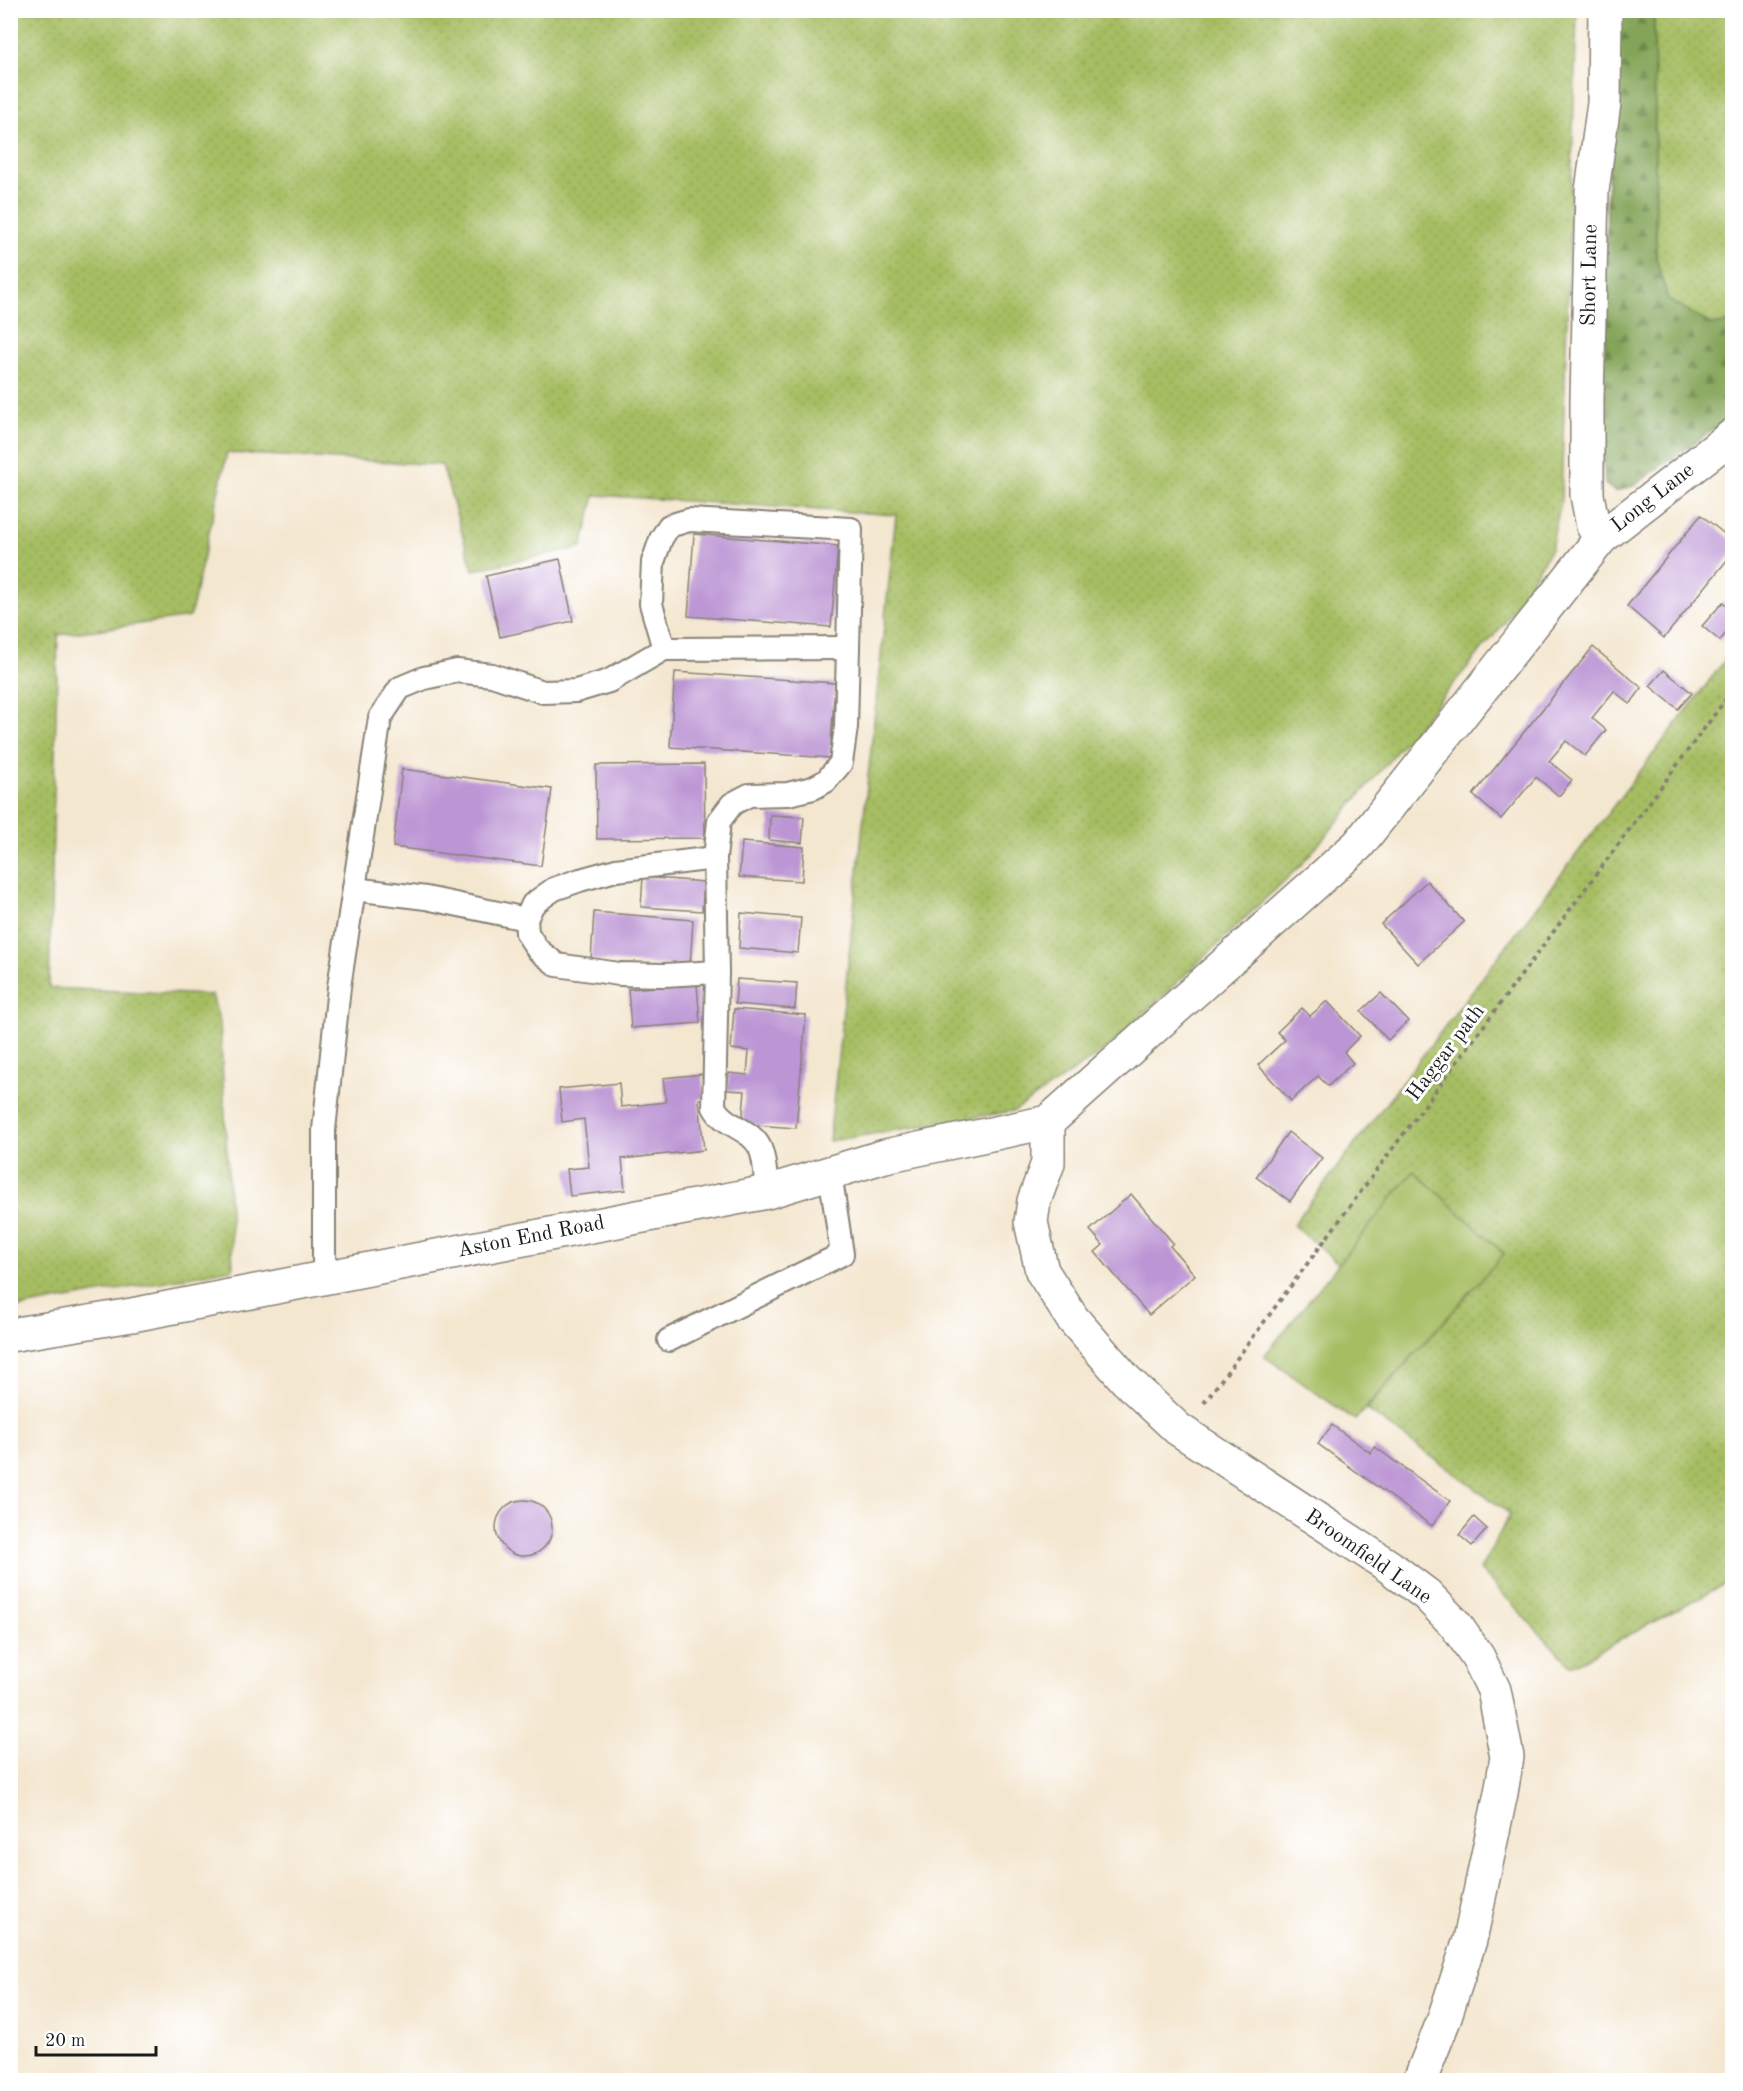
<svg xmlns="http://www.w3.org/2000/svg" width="1743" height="2091" font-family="'Old Standard TT',serif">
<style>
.grass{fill:url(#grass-dots);stroke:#616c3f;stroke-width:1.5}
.forest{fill:url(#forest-firs);stroke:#50603a;stroke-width:1.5}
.pitch{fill:#a6bd62;stroke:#616c3f;stroke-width:1.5}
.building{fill:#bc95d4}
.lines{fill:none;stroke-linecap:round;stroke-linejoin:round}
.service-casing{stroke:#888276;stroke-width:26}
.minor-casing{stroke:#888276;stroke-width:36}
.path{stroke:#888276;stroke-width:4;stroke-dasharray:4.5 4.5;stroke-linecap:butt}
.service{stroke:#fff;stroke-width:22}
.minor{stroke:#fff;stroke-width:33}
.labels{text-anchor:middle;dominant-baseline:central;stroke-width:6;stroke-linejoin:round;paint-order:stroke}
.street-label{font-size:21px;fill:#1c1c1c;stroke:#fff}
</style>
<defs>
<pattern id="grass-dots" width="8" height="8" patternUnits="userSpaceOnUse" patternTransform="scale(1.5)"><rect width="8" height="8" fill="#a6bd62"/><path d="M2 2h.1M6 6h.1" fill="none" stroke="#8ea254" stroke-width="1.8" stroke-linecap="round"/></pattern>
<pattern id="forest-firs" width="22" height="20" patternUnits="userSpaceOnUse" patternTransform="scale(1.5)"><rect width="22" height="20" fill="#84a458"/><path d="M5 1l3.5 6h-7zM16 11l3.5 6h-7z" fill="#6b8548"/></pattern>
</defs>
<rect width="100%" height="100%" fill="#fff"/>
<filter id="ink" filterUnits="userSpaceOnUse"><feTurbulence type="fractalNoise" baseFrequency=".0167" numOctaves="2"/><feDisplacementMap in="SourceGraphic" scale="12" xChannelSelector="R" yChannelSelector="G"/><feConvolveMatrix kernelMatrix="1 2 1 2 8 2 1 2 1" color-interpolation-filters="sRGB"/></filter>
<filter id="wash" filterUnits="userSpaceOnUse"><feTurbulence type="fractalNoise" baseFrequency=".008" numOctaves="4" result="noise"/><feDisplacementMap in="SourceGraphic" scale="24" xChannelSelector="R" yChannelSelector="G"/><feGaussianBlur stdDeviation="1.35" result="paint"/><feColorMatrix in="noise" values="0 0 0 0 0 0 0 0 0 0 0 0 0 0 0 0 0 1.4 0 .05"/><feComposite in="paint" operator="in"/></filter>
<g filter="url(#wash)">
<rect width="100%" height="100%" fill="#f4e7d0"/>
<g class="grass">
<polygon points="11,11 1577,11 1561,501 1551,549 1507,620 1302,864 1108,1048 1014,1111 829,1141 896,515 595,495 582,547 473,570 442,465 227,453 190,617 58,635 49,988 212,995 220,1023 233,1269 11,1309"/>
<polygon points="1654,11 1732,11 1732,322 1712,325 1668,300 1656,258"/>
<polygon points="1732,651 1732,1580 1571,1666 1480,1570 1510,1514 1366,1409 1503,1253 1414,1171 1339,1264 1293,1225"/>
</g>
<polygon class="forest" points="1616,11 1654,11 1656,258 1668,300 1712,325 1732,322 1732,416 1633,486 1615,492 1605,484 1603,461 1607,199"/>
<polygon class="pitch" points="1414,1171 1504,1254 1355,1420 1264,1356"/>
<g id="blocks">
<g class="building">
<polygon points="1701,515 1732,540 1732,554 1664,638 1627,606"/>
<polygon points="694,534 838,546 831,627 688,616"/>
<polygon points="560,559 573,621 500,637 486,576"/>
<polygon points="1723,602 1732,610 1732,625 1720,641 1702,626"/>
<polygon points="1593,647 1642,688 1630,704 1614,691 1592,718 1606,730 1585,756 1566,741 1549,761 1572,780 1559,796 1536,777 1501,819 1473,795"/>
<polygon points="1664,670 1692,693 1678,709 1650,686"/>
<polygon points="675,672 835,683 830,758 670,747"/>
<polygon points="704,764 705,838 597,839 596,765"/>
<polygon points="402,769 552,789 541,866 393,847"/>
<polygon points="770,815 804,817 802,843 769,840"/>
<polygon points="742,842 804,847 802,881 739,877"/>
<polygon points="643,877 704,882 702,911 641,907"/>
<polygon points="1427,881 1464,922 1418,964 1381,924"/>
<polygon points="594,912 693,920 690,967 591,960"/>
<polygon points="741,913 801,918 798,953 739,948"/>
<polygon points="737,979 797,983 795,1009 735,1004"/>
<polygon points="697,984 700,1023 631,1028 628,989"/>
<polygon points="1381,993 1408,1021 1388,1040 1361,1011"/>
<polygon points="1327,1001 1360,1036 1344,1052 1353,1063 1328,1086 1318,1076 1291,1101 1258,1065 1285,1040 1277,1032 1302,1008 1310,1016"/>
<polygon points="734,1009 806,1015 796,1128 742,1124 745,1091 727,1090 729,1073 747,1075 749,1051 731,1049"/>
<polygon points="702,1074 705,1098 699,1099 704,1150 622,1159 625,1190 570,1196 567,1169 589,1167 584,1119 562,1122 559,1089 619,1083 621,1107 666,1102 663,1078"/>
<polygon points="1288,1132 1322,1158 1290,1201 1256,1177"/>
<polygon points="1131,1194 1173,1243 1170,1246 1195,1275 1149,1315 1095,1252 1103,1245 1090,1230"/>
<polygon points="1332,1425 1371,1453 1375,1447 1450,1501 1432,1526 1318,1444"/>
<circle cx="524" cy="1528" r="28"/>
<polygon points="1474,1517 1487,1529 1472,1546 1459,1535"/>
</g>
</g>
</g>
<g filter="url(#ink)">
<use href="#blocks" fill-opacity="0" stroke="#888276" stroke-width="1.5"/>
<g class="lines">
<defs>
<g id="service">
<path d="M 664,649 L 651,604 L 653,562 L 661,539 L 669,526 L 689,520 L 851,529 L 846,727 L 841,763 L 826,781 L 813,788 L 788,794 L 749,795 L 732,804 L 719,821 L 715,858 L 717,972 L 714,1107 C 724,1127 751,1128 760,1148 C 766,1161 765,1179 767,1192"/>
<polyline points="715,858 616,870 580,880 554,889 533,904 526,919 527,933 538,950 557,965 619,974 664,975 717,972"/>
<polyline points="354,889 426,898 526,919"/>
<polyline points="324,1277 324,1130 339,987 380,718 400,688 424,678 457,671 492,675 543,692 576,691 609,681 664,649 848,648"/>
<polyline points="669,1340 842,1254 830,1172"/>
</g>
<g id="minor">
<polyline points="1601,538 1593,526 1587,495 1587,399 1592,191 1604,103 1605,10"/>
<polyline points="1048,1122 1048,1163 1034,1201 1031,1222 1042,1271 1072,1318 1126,1380 1178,1429 1387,1565 1427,1595 1455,1624 1478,1657 1494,1690 1507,1757 1501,1793 1470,1940 1443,2022 1420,2080"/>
<polyline points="1048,1122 1358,845 1601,538 1732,436"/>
<polyline points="10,1335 132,1315 767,1192 885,1156 1048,1122"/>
</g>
</defs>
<use href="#service" class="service-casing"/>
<use href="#minor" class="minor-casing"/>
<polyline class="path" points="1204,1403 1732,691"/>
<use href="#service" class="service"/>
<use href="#minor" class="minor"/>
</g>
</g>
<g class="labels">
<g class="street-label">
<text transform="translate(1590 275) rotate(-89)">Short Lane</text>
<text transform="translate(1653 498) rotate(-38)">Long Lane</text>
<text transform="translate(1446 1053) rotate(-53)">Haggar path</text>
<text transform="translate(531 1237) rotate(-11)">Aston End Road</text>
<text transform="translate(1368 1557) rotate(35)">Broomfield Lane</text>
</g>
</g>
<rect width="1743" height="2091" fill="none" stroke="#fff" stroke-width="36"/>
<path d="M36 2046v9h120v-9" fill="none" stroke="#1c1c1c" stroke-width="3"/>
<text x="45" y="2046" font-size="18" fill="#1c1c1c" stroke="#ffffff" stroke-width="4.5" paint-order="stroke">20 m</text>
</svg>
